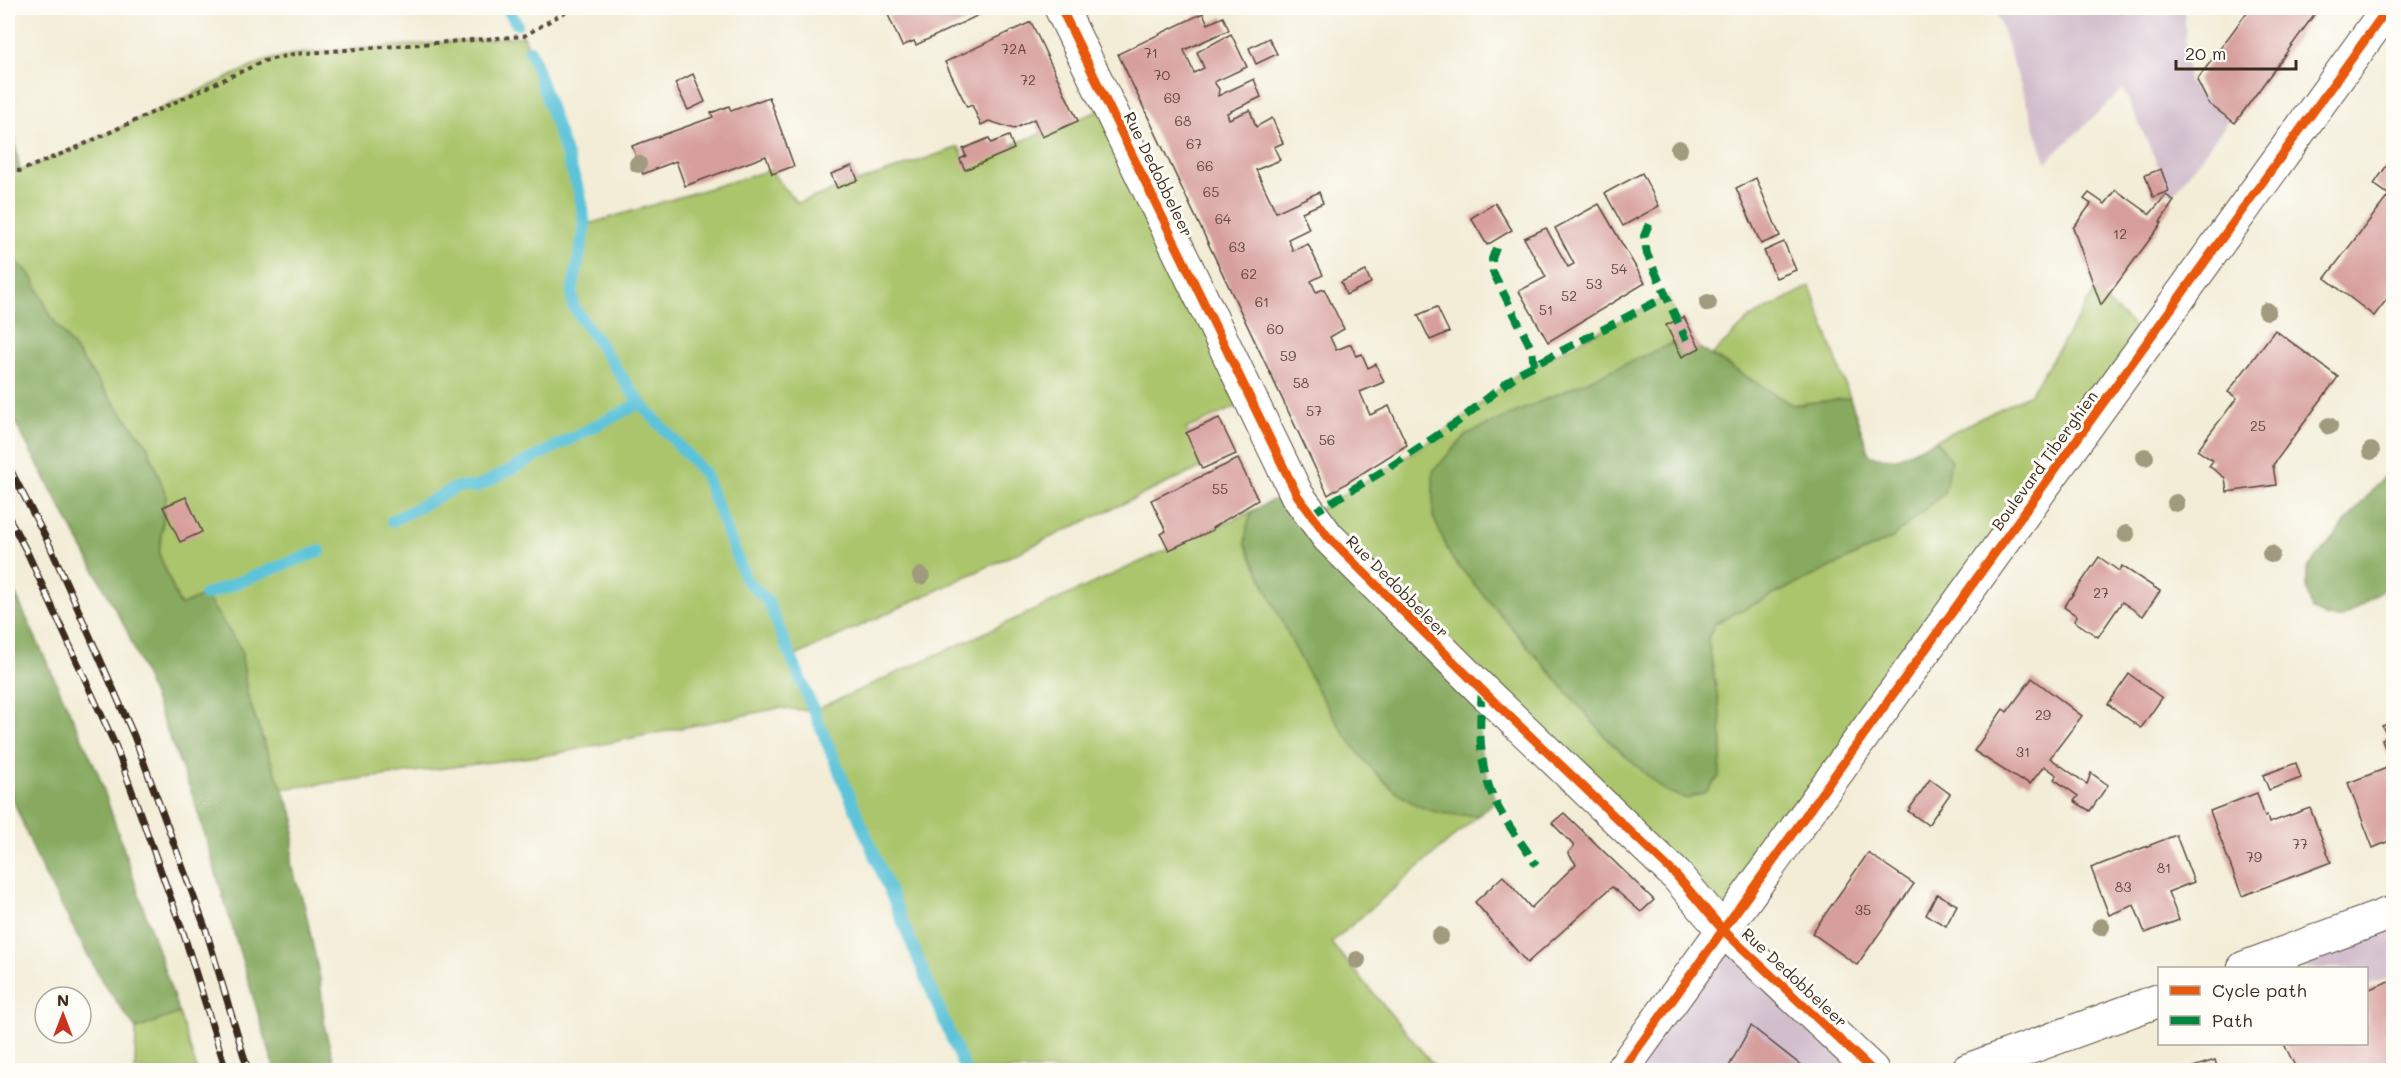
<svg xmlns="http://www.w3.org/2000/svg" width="2401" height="1078" font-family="Mali,sans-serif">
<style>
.industrial{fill:#d1bdcc}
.green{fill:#aac56c;stroke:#727845;stroke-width:1.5}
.forest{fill:#87aa60;stroke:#616a3f;stroke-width:1.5}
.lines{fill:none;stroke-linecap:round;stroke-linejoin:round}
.stream{stroke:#5cc3d9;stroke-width:12}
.building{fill:#d79f9c}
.minor-casing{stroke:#57473a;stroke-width:35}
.path{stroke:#57473a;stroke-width:4;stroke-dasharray:4.5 4.5;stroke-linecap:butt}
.minor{stroke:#fff;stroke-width:33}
.rail-casing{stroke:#3b2a1e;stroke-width:7}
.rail{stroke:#fdfcf7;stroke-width:4.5;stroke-dasharray:14;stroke-linecap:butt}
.quiet{stroke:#00873e;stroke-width:8;stroke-dasharray:15 8;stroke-linecap:butt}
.cycleway-casing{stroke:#fdfcf7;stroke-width:13}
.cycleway{stroke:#e8590c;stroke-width:9}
.tree{fill:#a09b7e}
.labels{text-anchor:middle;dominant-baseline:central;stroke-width:6;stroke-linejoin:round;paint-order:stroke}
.number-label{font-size:14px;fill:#62473e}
.street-label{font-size:16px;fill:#3b2a1e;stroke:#fdfcf7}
</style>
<rect width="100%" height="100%" fill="#fdfcf7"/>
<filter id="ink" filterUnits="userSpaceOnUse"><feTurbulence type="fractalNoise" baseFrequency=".0167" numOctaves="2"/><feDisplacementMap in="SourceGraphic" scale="12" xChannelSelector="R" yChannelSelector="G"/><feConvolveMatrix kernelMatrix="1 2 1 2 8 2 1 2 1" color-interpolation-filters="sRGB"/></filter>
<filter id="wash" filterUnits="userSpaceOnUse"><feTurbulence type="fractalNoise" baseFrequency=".008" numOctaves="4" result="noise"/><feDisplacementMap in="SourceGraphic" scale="24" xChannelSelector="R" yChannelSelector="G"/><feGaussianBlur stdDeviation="1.35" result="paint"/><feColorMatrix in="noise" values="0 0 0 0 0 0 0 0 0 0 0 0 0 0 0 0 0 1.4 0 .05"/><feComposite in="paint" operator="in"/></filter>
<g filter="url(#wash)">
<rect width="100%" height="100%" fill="#f3edd7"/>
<g class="industrial">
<polygon points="1995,8 2184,8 2188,83 2229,120 2172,196 2123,89 2046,162"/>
<polygon points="2393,912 2393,976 2367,986 2366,968 2260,968"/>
<polygon points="1723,930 1872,1070 1622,1070"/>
</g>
<g class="green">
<polygon points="524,36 580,194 585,225 770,170 797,203 959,147 967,165 1009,146 1109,107 1252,400 1186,429 1202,467 791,658 813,711 1252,511 1247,527 1454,815 1479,815 1331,943 1438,1070 965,1070 812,711 779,708 554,754 281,789 247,694 241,649 181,607 159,554 166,495 147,445 104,390 52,318 31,275 8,253 8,170 20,171 78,147 264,61 294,54"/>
<polygon points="1810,286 1850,398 1792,405 1712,355 1750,318"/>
<polygon points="2095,291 2149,340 1723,930 1311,514 1390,467 1459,421 1519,373 1667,296 1686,340 1433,516 1451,557 1610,742 1665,791 1719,777 1722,750 1721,718 1708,639 1715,623 1892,538 1951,461 1936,440 2030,394"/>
<polygon points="179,1013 197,1070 135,1070 136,1029"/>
</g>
<g class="forest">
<polygon points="8,112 11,120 20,171 8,170"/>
<polygon points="8,253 31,275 52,318 104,390 147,445 166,495 159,554 180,606 205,595 241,649 247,694 263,742 295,819 291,866 304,904 320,979 325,1029 336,1070 275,1070 193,796 127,631 8,409"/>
<polygon points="1686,340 1792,405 1850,398 1870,456 1896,459 1936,440 1951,461 1944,493 1892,538 1715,623 1708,639 1721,718 1722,750 1719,777 1706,792 1687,799 1665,791 1610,742 1451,557 1433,516 1433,471 1467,434 1675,342"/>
<polygon points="2393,465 2393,583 2342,618 2325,617 2312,609 2307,591 2307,569"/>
<path d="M 1297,495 L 1482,690 L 1479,730 L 1481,754 L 1495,801 L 1479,815 C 1462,815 1445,815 1429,810 C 1348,785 1281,616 1245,544 L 1247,527 L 1252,511 L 1273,500 Z"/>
<polygon points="8,578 98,773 179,1013 136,1029 102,981 41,868 8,787"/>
</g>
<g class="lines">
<g class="stream">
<polyline points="507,8 517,24"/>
<polyline points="530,50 580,194 585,226 572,293 573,306 640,403 704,473 746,580 767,600 965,1070"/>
<polyline points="392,521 457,487 477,487 640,403"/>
<polyline points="205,595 320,551"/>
</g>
</g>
<g id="blocks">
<g class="building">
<polygon points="885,8 978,8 981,14 916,45 914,41 902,46"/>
<polygon points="2250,8 2319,8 2235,123 2209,104 2197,80"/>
<polygon points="1203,13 1208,24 1223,17 1229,30 1184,50 1194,73 1204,68 1197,52 1231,34 1247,67 1214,82 1219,89 1218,96 1254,79 1261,97 1227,113 1229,119 1250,110 1256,127 1272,118 1283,143 1274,147 1280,160 1256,170 1276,212 1319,192 1323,203 1302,212 1309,229 1288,239 1293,251 1308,244 1323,275 1311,281 1316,292 1324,289 1344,329 1330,337 1336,350 1351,344 1356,356 1362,354 1368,368 1376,364 1384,382 1360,392 1370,415 1389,406 1407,445 1328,495 1118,54"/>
<polygon points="1031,22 1078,121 1042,137 1034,119 1014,129 989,121 981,125 972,105 967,107 945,62"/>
<polygon points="1269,38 1277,54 1256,64 1249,48"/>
<polygon points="693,74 705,102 688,110 675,83"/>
<polygon points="769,97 794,166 772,174 766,156 685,186 676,161 643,174 632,146 713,117 711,113 729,106 731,111"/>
<polygon points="1009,136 1014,149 965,170 960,159 966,156 963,149 989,138 991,143"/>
<polygon points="2394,155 2394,290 2374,316 2325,278 2389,195 2374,184"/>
<polygon points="852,166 858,180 837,188 831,174"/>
<polygon points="2161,169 2169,191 2153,197 2145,175"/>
<polygon points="1642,173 1659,206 1623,226 1605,193"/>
<polygon points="1756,178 1780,236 1761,244 1736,188"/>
<polygon points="2116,190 2150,214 2166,195 2174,201 2160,222 2162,223 2101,305 2073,228 2091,204 2084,199 2089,193 2105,204"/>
<polygon points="1495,203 1512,230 1487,245 1471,218"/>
<polygon points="1599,204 1645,283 1548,342 1519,291 1546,277 1524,238 1546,228 1568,267 1574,264 1555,228"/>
<polygon points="1784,242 1796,270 1776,278 1764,251"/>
<polygon points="1366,271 1371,283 1346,295 1341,282"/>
<polygon points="1437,307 1449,332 1430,340 1418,315"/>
<polygon points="1684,317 1700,348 1682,357 1666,325"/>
<polygon points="2275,330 2338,377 2273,465 2276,485 2227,492 2225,478 2209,466 2213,461 2197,450 2237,398 2228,392"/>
<polygon points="1219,418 1236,454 1202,469 1186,433"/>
<polygon points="1238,459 1258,500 1212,528 1213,530 1169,550 1161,534 1166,531 1151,500"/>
<polygon points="186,497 202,532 180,542 163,507"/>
<polygon points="2099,557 2119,571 2122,566 2160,591 2143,616 2122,602 2098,637 2074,621 2077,616 2064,607"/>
<polygon points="2129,674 2162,698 2141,728 2108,704"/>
<polygon points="2032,678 2082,716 2050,758 2087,784 2091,773 2108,785 2090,811 2074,801 2078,796 2054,779 2057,775 2044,766 2030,784 2022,779 2021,781 1974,751 2003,709 2007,712"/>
<polygon points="2394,722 2394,839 2373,848 2348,783 2392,766 2382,740 2388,737 2382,726"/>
<polygon points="2296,763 2301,778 2269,790 2263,775"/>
<polygon points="1930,779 1950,794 1928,825 1908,811"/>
<polygon points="2257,793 2265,817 2267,815 2269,823 2310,808 2331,862 2242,896 2210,811"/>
<polygon points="1564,813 1654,900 1641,912 1612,887 1527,963 1475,902 1503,876 1531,908 1576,864 1568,853 1574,846 1552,823"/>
<polygon points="2176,835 2194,882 2168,892 2179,920 2145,933 2134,905 2109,915 2091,868"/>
<polygon points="1868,853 1914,884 1857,965 1812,933"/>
<polygon points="1937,894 1957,905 1946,926 1926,915"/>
<polygon points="2394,979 2394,1070 2297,1070 2284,1044 2367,1044 2367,990"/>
<polygon points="1751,1026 1807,1070 1727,1070"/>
<polygon points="2215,1060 2218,1070 2184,1070"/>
</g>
</g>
</g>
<g filter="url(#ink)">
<use href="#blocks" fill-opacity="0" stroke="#57473a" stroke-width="1.5"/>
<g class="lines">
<defs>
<g id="minor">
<polyline points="1061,8 1297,495 1328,537 1482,690 1676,875 1723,930 1872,1070"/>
<polyline points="2244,968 2394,912"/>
<polyline points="1622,1070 2388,8"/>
<polyline points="1968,1070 2160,1000"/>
</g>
</defs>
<use href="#minor" class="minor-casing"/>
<polyline class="path" points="8,170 20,171 78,147 264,61 294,54 524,36 572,8"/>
<use href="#minor" class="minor"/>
<defs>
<g id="rail">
<polyline points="8,465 50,546 134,736 206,930 248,1070"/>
<polyline points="8,516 28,554 116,747 184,935 226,1070"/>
</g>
</defs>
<use href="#rail" class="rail-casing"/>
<use href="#rail" class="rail"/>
<g class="quiet">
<polyline points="1649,224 1644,236 1647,254 1686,340"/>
<polyline points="1496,248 1492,259 1493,272 1532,350 1534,365"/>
<polyline points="1311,514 1390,467 1459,421 1519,373 1667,296"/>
<path d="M 1482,690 C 1479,728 1478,766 1495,801 C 1506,824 1523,844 1536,865"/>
</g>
<defs>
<g id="cycleway">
<polyline points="1061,8 1297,495 1328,537 1482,690 1676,875 1723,930 1872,1070"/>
<polyline points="1622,1070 2388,8"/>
</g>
</defs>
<use href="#cycleway" class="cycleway-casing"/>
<use href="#cycleway" class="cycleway"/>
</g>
<g class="tree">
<circle cx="1679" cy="149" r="9"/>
<circle cx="638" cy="164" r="9"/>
<circle cx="1708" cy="303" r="9"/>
<circle cx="2267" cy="311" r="9"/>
<circle cx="2329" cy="426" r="9"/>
<circle cx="2371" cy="451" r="9"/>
<circle cx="2145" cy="457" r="9"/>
<circle cx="2176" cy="503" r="9"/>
<circle cx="2126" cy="534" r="9"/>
<circle cx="2271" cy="554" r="9"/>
<circle cx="921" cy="576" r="9"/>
<circle cx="2101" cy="927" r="9"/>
<circle cx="1440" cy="936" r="9"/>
<circle cx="1357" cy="960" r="9"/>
</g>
</g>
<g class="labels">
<g class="number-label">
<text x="1014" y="48">72A</text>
<text x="1151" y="52">71</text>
<text x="1162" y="74">70</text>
<text x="1028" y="79">72</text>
<text x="1172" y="97">69</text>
<text x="1183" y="120">68</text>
<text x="1194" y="143">67</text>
<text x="1205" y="165">66</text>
<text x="1211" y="191">65</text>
<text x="1223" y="218">64</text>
<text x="2120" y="233">12</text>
<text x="1237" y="246">63</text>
<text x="1619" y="268">54</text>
<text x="1249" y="273">62</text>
<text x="1594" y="283">53</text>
<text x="1569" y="295">52</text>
<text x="1262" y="301">61</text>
<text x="1546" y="309">51</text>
<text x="1275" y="328">60</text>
<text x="1288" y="355">59</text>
<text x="1301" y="382">58</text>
<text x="1314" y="410">57</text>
<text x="2258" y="425">25</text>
<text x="1327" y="439">56</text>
<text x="1220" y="488">55</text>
<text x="2101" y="592">27</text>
<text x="2043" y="714">29</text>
<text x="2023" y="751">31</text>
<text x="2300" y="843">77</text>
<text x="2254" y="856">79</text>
<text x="2164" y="867">81</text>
<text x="2123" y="886">83</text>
<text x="1863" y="909">35</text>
</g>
<g class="street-label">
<text transform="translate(1159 174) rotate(64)">Rue Dedobbeleer</text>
<text transform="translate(2044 460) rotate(-54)">Boulevard Tiberghien</text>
<text transform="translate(1398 586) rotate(45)">Rue Dedobbeleer</text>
<text transform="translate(1795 977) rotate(43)">Rue Dedobbeleer</text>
</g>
</g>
<rect width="2401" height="1078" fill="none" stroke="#fdfcf7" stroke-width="30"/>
<rect x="2158" y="967" width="210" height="78" fill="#fdfcf7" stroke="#afa8a0" stroke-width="1.5"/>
<rect x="2170" y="986" width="30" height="9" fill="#e8590c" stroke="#afa8a0" stroke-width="1.5"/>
<text x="2212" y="997" font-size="18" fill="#3b2a1e">Cycle path</text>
<rect x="2170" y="1016" width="30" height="9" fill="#00873e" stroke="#afa8a0" stroke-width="1.5"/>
<text x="2212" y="1027" font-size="18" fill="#3b2a1e">Path</text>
<g transform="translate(63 1015)"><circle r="28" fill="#fdfcf7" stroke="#afa8a0" stroke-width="1.5"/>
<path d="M0-4.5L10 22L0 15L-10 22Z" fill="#c8321e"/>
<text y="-9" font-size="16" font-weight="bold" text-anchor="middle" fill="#3b2a1e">N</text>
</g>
<path d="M2176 60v9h120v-9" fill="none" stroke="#3b2a1e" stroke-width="3"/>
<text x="2185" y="60" font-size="18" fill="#3b2a1e" stroke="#fdfcf7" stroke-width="4.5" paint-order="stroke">20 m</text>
</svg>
